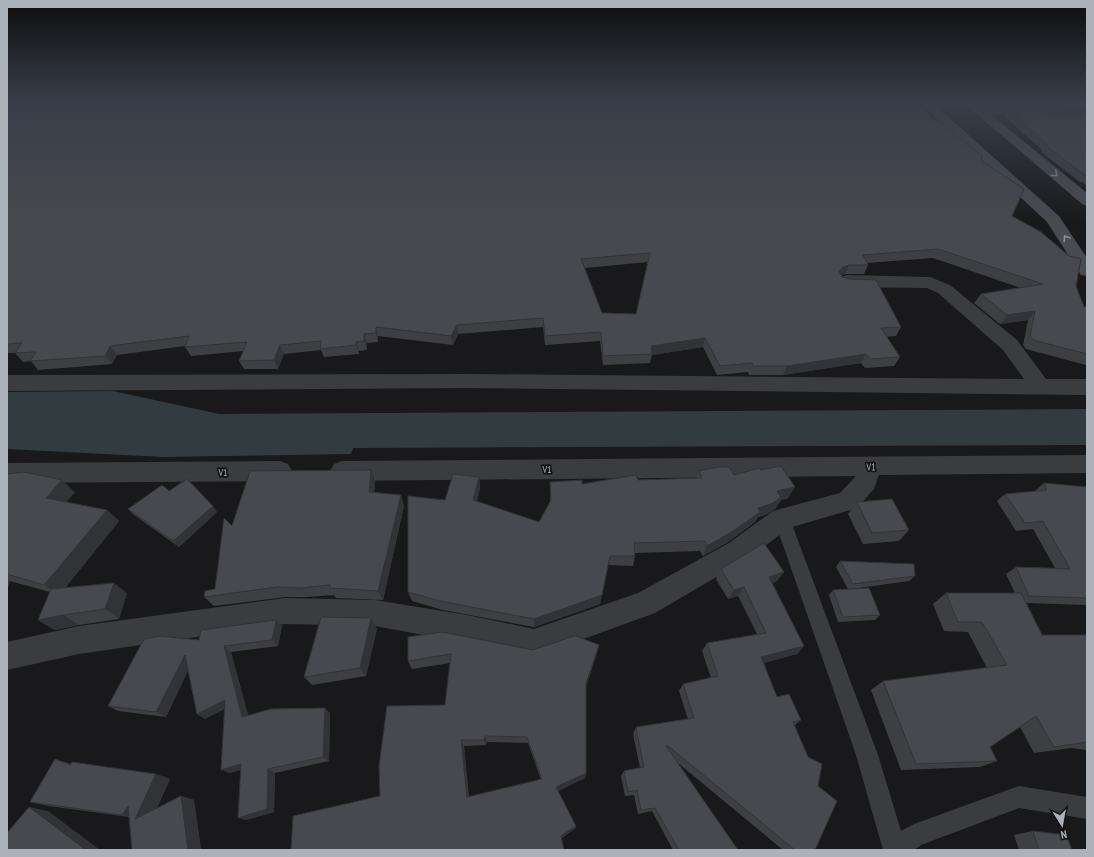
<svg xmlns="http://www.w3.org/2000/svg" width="1094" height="857" font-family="'PT Sans Narrow',sans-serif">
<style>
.water{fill:#323c40}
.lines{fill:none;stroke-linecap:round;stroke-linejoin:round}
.lane{fill:#3a3c40;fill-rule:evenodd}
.street{fill:#3a3c40;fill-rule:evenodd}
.secondary{fill:#484b50;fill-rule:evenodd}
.wall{fill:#3e3f43;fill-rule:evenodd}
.shaded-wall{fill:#323337}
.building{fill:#48494e;stroke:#323337;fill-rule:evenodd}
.oneway{stroke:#898e95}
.labels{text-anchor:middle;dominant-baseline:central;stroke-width:3.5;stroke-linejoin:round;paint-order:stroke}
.street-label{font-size:10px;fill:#acb2ba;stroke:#141416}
</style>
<rect width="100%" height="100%" fill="#19191b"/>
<polygon class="water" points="113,391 219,414 1087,409 1087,445 353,448 351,454 163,457 7,449 7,392"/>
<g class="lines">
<polygon class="lane" points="782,512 788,514 790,519 878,755 901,831 914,824 1019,786 1087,797 1087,819 1019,808 921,845 914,850 883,850 856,755 774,519 776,514"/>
<g class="street">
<polygon points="981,108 1040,108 1087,111 1087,119 1040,116 977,115 975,112 977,109"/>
<polygon points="847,275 930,277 950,285 1017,340 1046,379 1087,379 1087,395 467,388 7,391 7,375 467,374 1024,379 1003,350 938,293 927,288 847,287 841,285 838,281 841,277"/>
<polygon points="1087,455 1087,473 879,475 874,489 857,508 789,528 747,559 655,613 534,657 467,643 375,626 285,624 79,654 7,670 7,642 79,626 285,598 375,600 467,615 534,629 638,593 729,543 773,511 840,493 856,476 342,481 334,478 330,471 334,464 342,461"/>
<polygon points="280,461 288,464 292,471 288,478 280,481 7,483 7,463"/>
</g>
<g class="secondary">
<polygon points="921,104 934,104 1059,216 1087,258 1087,276 1081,275 1047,222"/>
<polygon points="965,104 978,104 1087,193 1087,206 1082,204"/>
</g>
</g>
<g class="wall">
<path d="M 7,104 L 933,120 L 982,161 L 1012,216 L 1076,286 L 1084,307 L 1087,307 L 1087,363 L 1086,365 L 1026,349 L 1023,345 L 1028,320 L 1000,324 L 974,303 L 981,294 L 1021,288 L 933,258 L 867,263 L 868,265 L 864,274 L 845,274 L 841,275 L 842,277 L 901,327 L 896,336 L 886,337 L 900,357 L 894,366 L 865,368 L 861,363 L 783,375 L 749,375 L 748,372 L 717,375 L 703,347 L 652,355 L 650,363 L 603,365 L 600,341 L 545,345 L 543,327 L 458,334 L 453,345 L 378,336 L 378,342 L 367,343 L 367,350 L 359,351 L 359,354 L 324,357 L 321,350 L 284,354 L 278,369 L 244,369 L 239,361 L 243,351 L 191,356 L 185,347 L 185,346 L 117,355 L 112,364 L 38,370 L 31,361 L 23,362 L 15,353 L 7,353 ZM 648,262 L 636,314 L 602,313 L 585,268 Z"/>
<polygon points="990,104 1087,104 1087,110 1040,106 993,106"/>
<polygon points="1009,110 1087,114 1087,186 1082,182 1080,182 1041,152 1042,150 1005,117"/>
<polygon points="761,470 788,498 781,500 775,509 765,515 758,517 755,522 728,542 703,556 700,551 635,553 635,556 633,566 608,565 600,604 534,627 443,610 412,601 408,592 445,500 479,477 480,488 477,501 539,522 550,502 550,482 582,484 638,480 696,478 699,471 734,475"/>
<polygon points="7,474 75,492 66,502 107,510 119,521 65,588 127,593 119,619 79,625 55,630 38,620 50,592 10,581 7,590"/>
<polygon points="375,481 374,492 404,506 383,600 336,598 334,595 306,597 285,597 214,606 204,597 215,589 232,526"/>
<polygon points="1044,483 1087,487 1087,605 1026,603 1042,635 1087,635 1087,750 1071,748 1034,753 1020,727 990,747 997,761 980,767 901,770 871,690 883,681 987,668 968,632 944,631 933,604 946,593 1015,593 1006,574 1016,567 1055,568 1033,529 1016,531 997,501 1005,494 1035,491"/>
<polygon points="169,491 217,512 179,547 134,515 128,509"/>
<polygon points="857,502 909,530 899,541 863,544 848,514"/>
<polygon points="840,561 915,576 909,581 852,589 880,615 875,620 838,622 829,595 833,590 848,589 836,567"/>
<polygon points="721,569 784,572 777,581 772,583 804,646 797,654 764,663 777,697 801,720 795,725 818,786 815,850 783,850 678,763 738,850 673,850 652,811 638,814 634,795 625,796 621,776 624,771 640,768 633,734 636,727 688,719 679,691 683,684 711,678 702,651 707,643 757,634 738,596 728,599 716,579"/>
<polygon points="282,626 278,646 231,652 248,716 330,713 329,761 275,773 274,812 246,820 241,770 229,773 224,709 205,719 197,714 188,670 166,717 118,711 108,706 199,640"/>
<polygon points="377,628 366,676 312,685 304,677"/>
<path d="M 577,635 L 577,637 L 599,645 L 597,653 L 586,687 L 586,773 L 585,778 L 558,791 L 576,826 L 575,829 L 380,796 L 445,705 L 450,663 L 412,669 L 408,661 L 408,637 L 533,650 ZM 487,742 L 528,743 L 541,780 L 469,797 L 464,746 L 486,745 Z"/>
<polygon points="55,759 70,764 156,774 170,779 157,808 181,796 194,800 201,850 132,850 129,817 49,806 30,802"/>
<polygon points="1033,831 1072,850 1019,850 1014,835"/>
</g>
<g class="shaded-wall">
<polygon points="849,265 845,274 839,276 839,271 843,267"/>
<polygon points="1035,311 1028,320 1000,324 1007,315"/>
<polygon points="457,325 458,334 453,345 451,336"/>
<polygon points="376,327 378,336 378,342 376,333"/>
<polygon points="364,334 367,343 367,350 364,341"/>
<polygon points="705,338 703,347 652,355 651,346"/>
<polygon points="356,342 359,351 359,354 356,345"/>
<polygon points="280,345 284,354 278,369 274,360"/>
<polygon points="110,346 117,355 112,364 105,356"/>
<polygon points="866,354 861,363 783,375 787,366"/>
<polygon points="371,470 375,481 374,502 369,492"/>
<polygon points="479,477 480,488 475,511 473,500"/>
<polygon points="62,480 75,492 60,510 46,498"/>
<polygon points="795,487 788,498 781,500 775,509 765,515 758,517 755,522 728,542 703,556 707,546 758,508 777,491"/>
<polygon points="401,495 404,506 383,600 378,591"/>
<polygon points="213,506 217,512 179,547 173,541"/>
<polygon points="107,510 119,521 59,595 44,585"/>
<polygon points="610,556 600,604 534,627 534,619"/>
<polygon points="784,572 777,581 763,587 769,577"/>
<polygon points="7,579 10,581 7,590"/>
<polygon points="114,583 127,593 119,619 105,609"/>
<polygon points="744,587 738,596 728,599 734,590"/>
<polygon points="63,615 79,625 55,630 38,620"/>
<polygon points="371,618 377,628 366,676 360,668"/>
<polygon points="276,620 282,626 278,646 272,640"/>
<polygon points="599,645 597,653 585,690 586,683"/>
<polygon points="224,646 231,652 250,722 242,717"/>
<polygon points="804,646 797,654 755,665 761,657"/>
<polygon points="185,655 193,661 166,717 156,712"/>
<polygon points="225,700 232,705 205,719 197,714"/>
<polygon points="325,708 330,713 329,761 323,757"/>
<polygon points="485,736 487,742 486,745 484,740"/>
<polygon points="461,740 464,746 469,802 467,797"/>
<polygon points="55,759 72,764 70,765"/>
<polygon points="241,764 249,768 229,773 221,770"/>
<polygon points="268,769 275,773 274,812 246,820 238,818"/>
<polygon points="586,773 585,778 556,792 556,787"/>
<polygon points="156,774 170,779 150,823 135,819 136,818 122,815"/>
<polygon points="181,796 194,800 201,850 188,850"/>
<polygon points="29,807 48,811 100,850 86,850"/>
<polygon points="576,826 575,829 561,839 561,836"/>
</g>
<g class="building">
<path d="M 7,104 L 920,104 L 933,120 L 937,120 L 982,156 L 982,161 L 1024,189 L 1012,216 L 1041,232 L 1069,256 L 1081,259 L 1076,286 L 1084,307 L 1087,307 L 1087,354 L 1033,340 L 1030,336 L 1035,311 L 1007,315 L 981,294 L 1043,284 L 938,249 L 863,255 L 868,265 L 849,265 L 843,267 L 839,271 L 842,277 L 849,279 L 876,280 L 901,327 L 881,328 L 900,357 L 870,359 L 866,354 L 787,366 L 753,366 L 752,363 L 720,366 L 705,338 L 651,346 L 652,354 L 603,356 L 601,332 L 545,336 L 543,318 L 457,325 L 451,336 L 376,327 L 376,333 L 364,334 L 364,341 L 356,342 L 356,345 L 320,349 L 321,341 L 280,345 L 274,360 L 239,361 L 247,342 L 185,347 L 189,336 L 110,346 L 105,356 L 30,361 L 36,352 L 15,353 L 22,343 L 7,344 ZM 650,253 L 636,314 L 602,313 L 581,259 Z"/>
<polygon points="1009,110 1087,114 1087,175 1085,175 1045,145 1048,145"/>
<polygon points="781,466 795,487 777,491 781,498 771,504 758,508 760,512 733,531 707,546 705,541 634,543 635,556 610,556 602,595 534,619 440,601 408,592 408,496 445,500 453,474 479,477 473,500 539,522 551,500 550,482 582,480 582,484 636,475 638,480 702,478 699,471 719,467 729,467 734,475 760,468 761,470"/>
<polygon points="371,470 369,492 401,495 378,591 330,588 330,585 299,588 277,587 204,597 205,591 215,589 224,518 232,526 250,471"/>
<polygon points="24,472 62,480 46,498 107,510 44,585 7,574 7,474"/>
<polygon points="187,479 213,506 173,541 128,509 162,485 169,491"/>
<polygon points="1044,483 1087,487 1087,598 1029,596 1016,567 1070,569 1043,521 1025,523 1005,494 1047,490"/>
<polygon points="892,499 909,530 872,533 857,502"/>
<polygon points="764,543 784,572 769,577 804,646 761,657 777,697 789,694 801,720 793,722 808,757 822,764 818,786 837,801 815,850 795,850 667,745 666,746 738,850 679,850 655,808 641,810 637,790 628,792 624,771 644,767 636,727 694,718 683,684 718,676 707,643 766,633 744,587 734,590 721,569"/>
<polygon points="840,561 914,564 915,576 853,584"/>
<polygon points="114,583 105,609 63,615 38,620 51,589"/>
<polygon points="869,588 880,615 843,617 833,590"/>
<polygon points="946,593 1021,593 1042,635 1087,635 1087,742 1054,747 1036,716 990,747 997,761 916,764 883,681 1007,665 982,622 958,622"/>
<polygon points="321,617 371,618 360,668 304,677"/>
<polygon points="276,620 272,640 224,646 242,717 271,709 325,708 323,757 268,769 267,809 238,818 241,764 221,770 225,700 197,714 185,655 156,712 108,706 144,639 160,636 199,640 201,630"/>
<path d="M 442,632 L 533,650 L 577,635 L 576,636 L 599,645 L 586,683 L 586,773 L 556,787 L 576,826 L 561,836 L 564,850 L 291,850 L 293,816 L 380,796 L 379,766 L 387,706 L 445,705 L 451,654 L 408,661 L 408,637 ZM 485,736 L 527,737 L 542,779 L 467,797 L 461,740 L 484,740 Z"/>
<polygon points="55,759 70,765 72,762 156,774 135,819 181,796 188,850 132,850 128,806 122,815 30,802"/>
<polygon points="29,807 86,850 7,850 7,833"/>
<polygon points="1033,831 1066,835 1072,850 1039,850"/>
</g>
<defs><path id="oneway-chevron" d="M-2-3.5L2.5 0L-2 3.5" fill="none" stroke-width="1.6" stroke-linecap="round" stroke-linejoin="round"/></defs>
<g class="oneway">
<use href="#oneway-chevron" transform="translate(1055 174) rotate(40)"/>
<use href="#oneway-chevron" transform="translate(1066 238) rotate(-123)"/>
</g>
<linearGradient id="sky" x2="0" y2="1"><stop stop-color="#0e0e0f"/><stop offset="0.46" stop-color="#383e4a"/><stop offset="1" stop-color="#383e4a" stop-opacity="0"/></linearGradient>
<rect width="1094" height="224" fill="url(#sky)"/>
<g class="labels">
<g class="street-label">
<text transform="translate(871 467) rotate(-1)">V1</text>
<text x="547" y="469">V1</text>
<text x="223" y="472">V1</text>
</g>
</g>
<rect width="1094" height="857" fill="none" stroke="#acb2ba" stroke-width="16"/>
<g transform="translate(1062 825) rotate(169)" stroke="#141416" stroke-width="3" paint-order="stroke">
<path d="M0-3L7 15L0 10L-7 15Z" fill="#acb2ba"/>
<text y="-6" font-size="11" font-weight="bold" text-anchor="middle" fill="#acb2ba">N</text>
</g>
</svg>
